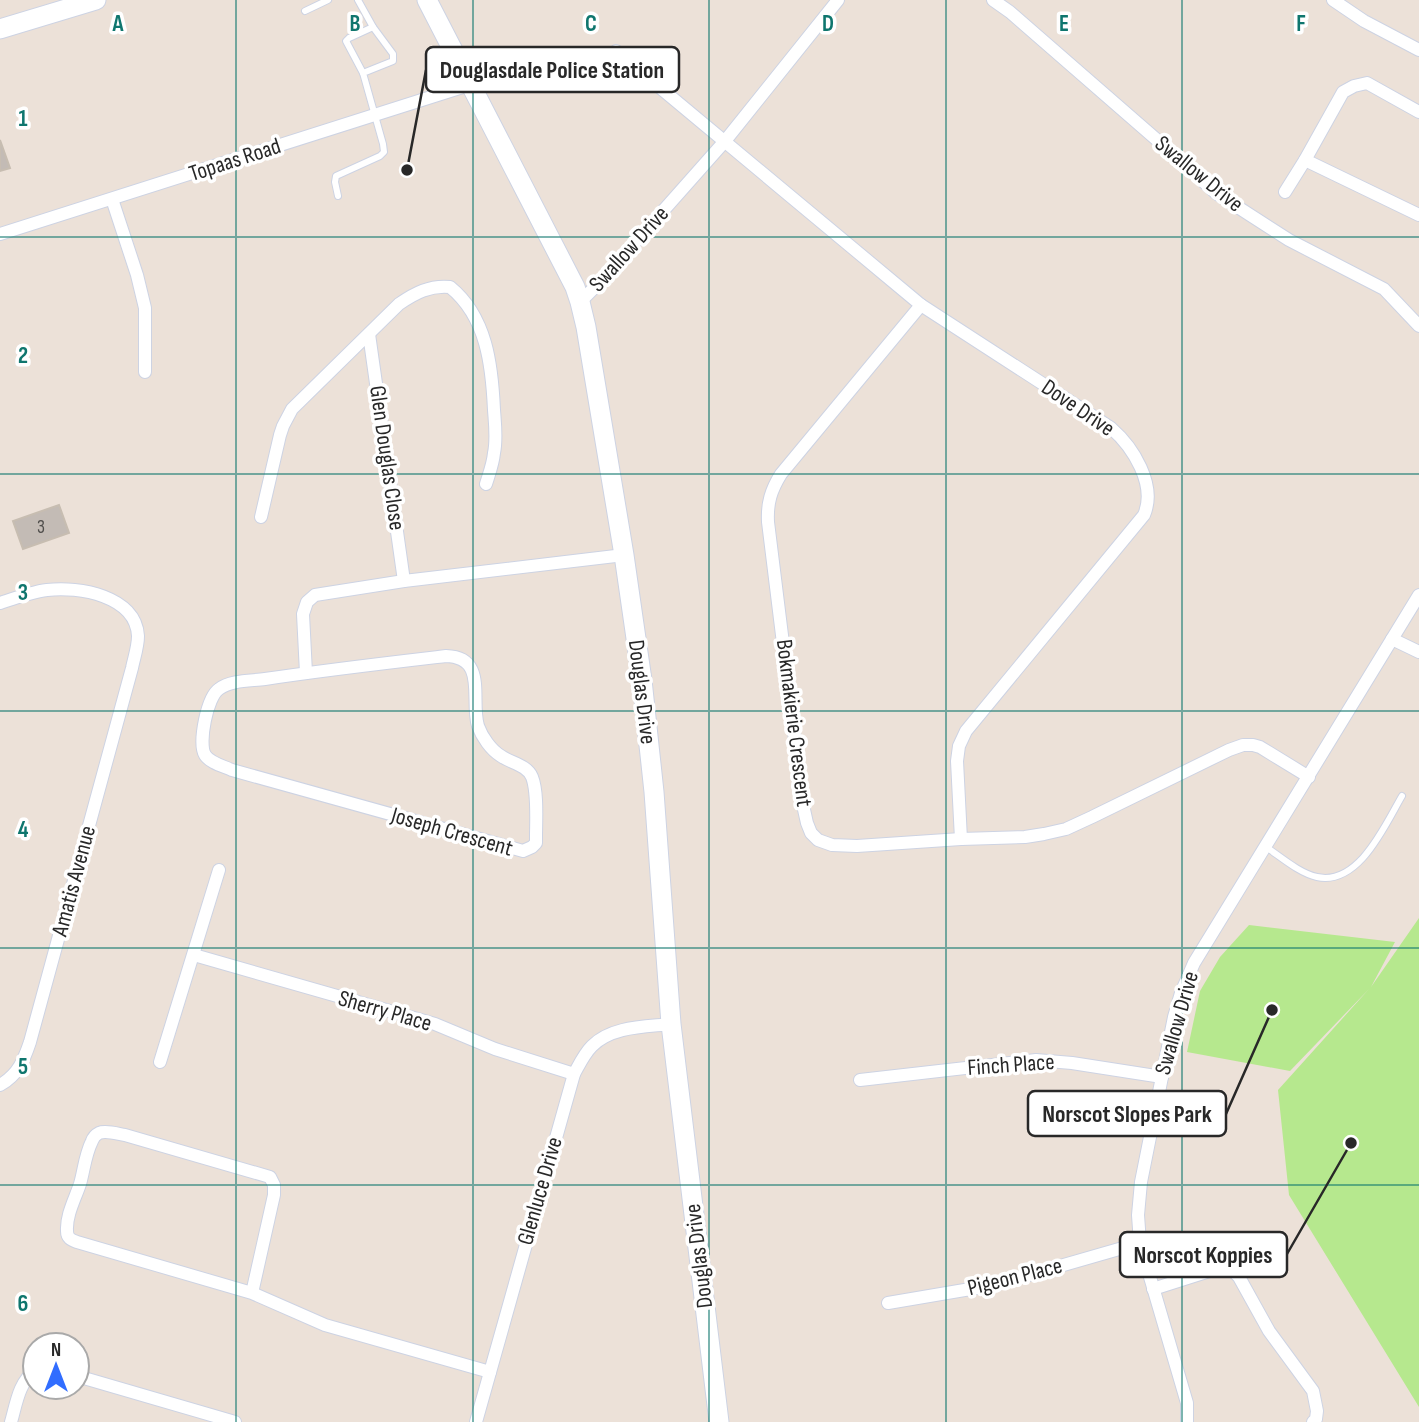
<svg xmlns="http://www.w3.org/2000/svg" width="1419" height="1422" font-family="'Sofia Sans Condensed',sans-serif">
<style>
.green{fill:#b6e88e}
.building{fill:#c3bbb5;stroke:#c7bdb1;stroke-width:2}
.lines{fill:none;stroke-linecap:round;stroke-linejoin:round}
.lane-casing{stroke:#cdd3e3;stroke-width:8}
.street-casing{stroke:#cdd3e3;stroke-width:14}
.secondary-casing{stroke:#cdd3e3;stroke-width:21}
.lane{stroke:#fff;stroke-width:6}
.street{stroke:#fff;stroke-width:12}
.secondary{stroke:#fff;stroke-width:19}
.grid{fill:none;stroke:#0f766e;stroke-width:2;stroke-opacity:0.55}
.labels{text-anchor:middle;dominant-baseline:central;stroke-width:7;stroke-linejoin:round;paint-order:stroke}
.number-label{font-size:19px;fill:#4f4d4b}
.street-label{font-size:23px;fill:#282828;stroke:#fff}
.grid-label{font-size:23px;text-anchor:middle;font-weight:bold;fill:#0f766e;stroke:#fff;stroke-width:7;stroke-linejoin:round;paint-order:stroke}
.leader{fill:none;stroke:#282828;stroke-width:2.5}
.callout-dot{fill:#282828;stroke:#fff;stroke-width:2.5}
.callout{fill:#fff;stroke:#282828;stroke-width:2.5}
.callout-label{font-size:24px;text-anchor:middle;font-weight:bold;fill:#282828}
</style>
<rect width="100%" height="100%" fill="#ece1d8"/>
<polygon class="green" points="1419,918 1419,1407 1289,1195 1278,1090 1369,989 1290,1071 1187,1052 1200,991 1220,957 1249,925 1395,942 1371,987"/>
<g class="building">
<polygon points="0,140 10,168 0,171"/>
<polygon points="59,505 69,533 23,549 13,521"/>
</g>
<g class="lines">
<defs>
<g id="lane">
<polyline points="305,11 328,0"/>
<polyline points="363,73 346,41 349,38 373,27"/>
<polyline points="338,196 335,182 336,176 380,156 384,152 383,144 363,73 393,61 393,54 373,27 358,0"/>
<path d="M 1266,847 C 1281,857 1299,873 1317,877 C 1359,886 1385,825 1402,796"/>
</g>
<g id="street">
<polyline points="993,0 1010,12 1172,153 1216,193 1289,240 1384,289 1419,326"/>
<polyline points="1333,0 1364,21 1419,50"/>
<path d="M 616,51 L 921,305 L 1111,428 C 1133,447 1157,485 1144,515 L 966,731 L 959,746 L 957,761 L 961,839"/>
<polyline points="1305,160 1419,215"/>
<polyline points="1285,192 1305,160 1343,92 1354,86 1367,83 1419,112"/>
<polyline points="112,199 137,275 145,308 145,372"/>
<polyline points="0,234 469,85"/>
<polyline points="580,302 600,282 725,141 838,0"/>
<path d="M 921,305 L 781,474 C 771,490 767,503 768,522 L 803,805 L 807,823 L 811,833 L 818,840 L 832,845 L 857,846 L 961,839 L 1025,837 L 1044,834 L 1066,829 L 1092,817 L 1229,750 L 1243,745 L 1253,745 L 1260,747 L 1309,777"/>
<polyline points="369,334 404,581"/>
<path d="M 261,517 L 280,435 L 283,426 L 292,409 L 399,304 C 415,293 430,285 450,287 C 487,317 492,366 494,410 C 495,424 497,439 494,453 C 493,464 489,474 486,484"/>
<path d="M 0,603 C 15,598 31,592 47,590 C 79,586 136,596 138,636 C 138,647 134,658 132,668 L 30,1042 C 24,1060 18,1075 0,1085"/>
<polyline points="1392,639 1419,652"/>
<path d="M 446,656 C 488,657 470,700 478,726 C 482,737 491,750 501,756 C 511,763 527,765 532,777 C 538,792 536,821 536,837 L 536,843 L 532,847 L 523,851 L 232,770 C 223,766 210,763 205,755 C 198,743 207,697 219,689 C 231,680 251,681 265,679 C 325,670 386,663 446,656 Z"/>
<polyline points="306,673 303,614 307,602 315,595 404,581 624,555"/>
<polyline points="194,955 435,1024 495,1049 574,1074"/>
<polyline points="160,1062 219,870"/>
<polyline points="860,1080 1036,1060 1072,1063 1162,1077"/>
<polyline points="1153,1289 1222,1267 1231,1269 1239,1277 1269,1331 1313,1391 1317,1411 1316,1419 1313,1422"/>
<path d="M 252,1293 L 77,1242 C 71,1240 67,1238 67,1231 C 66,1215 75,1199 80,1184 C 84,1170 85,1155 92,1141 C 93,1138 95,1135 99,1133 C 106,1130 118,1134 125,1135 L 270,1177 L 274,1185 L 274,1195 L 252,1293 L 325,1325 L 490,1372"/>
<polyline points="888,1303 994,1285 1140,1243"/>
<polyline points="77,1376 235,1422"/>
<path d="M 11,1422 C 16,1405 19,1381 35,1371"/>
<path d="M 476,1422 L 574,1074 C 579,1065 584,1054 592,1046 C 612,1026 645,1027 671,1024"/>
<polyline points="1187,1422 1187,1403 1140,1243 1138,1215 1141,1182 1174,1017 1181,993 1194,963 1419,595"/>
</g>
<g id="secondary">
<polyline points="427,0 575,287 580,302 586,327 624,555 642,680 654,792 671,1024 719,1422"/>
<polyline points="0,29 96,0"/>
</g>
</defs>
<use href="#lane" class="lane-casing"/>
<use href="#street" class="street-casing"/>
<use href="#secondary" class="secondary-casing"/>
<use href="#lane" class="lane"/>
<use href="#street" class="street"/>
<use href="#secondary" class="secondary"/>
</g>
<path class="grid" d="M 236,0 L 236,1422M 473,0 L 473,1422M 709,0 L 709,1422M 946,0 L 946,1422M 1182,0 L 1182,1422M 0,237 L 1419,237M 0,474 L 1419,474M 0,711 L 1419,711M 0,948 L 1419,948M 0,1185 L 1419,1185"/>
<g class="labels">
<g class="number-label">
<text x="41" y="527">3</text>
</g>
<g class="street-label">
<text transform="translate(235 160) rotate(-18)">Topaas Road</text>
<text transform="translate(1199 174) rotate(39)">Swallow Drive</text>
<text transform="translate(629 249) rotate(-48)">Swallow Drive</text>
<text transform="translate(1078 408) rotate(34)">Dove Drive</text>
<text transform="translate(387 458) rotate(82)">Glen Douglas Close</text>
<text transform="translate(642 692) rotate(83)">Douglas Drive</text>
<text transform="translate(794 723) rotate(83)">Bokmakierie Crescent</text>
<text transform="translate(452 832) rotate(16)">Joseph Crescent</text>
<text transform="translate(74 881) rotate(-75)">Amatis Avenue</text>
<text transform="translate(385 1011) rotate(16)">Sherry Place</text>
<text transform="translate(1177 1023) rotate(-74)">Swallow Drive</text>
<text transform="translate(1011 1065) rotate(-4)">Finch Place</text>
<text transform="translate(540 1191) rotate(-74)">Glenluce Drive</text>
<text transform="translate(699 1256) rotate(-97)">Douglas Drive</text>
<text transform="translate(1015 1277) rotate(-14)">Pigeon Place</text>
</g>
</g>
<g class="grid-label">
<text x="118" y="31">A</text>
<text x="355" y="31">B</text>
<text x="591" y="31">C</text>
<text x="828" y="31">D</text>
<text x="1064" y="31">E</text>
<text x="1301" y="31">F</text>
<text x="23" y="126">1</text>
<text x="23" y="363">2</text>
<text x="23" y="600">3</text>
<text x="23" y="837">4</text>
<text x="23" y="1074">5</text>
<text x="23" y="1311">6</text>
</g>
<path class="leader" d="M407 170L426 70M1272 1010L1226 1114M1351 1143L1287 1254"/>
<g class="callout-dot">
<circle cx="407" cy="170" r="7"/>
<circle cx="1272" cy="1010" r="7"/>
<circle cx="1351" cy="1143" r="7"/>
</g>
<g class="callout">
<rect x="426" y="47" width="253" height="45" rx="7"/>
<rect x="1028" y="1091" width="198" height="45" rx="7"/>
<rect x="1120" y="1232" width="167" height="45" rx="7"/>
</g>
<g class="callout-label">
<text x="552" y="78">Douglasdale Police Station</text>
<text x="1127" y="1122">Norscot Slopes Park</text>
<text x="1203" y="1263">Norscot Koppies</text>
</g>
<g transform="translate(56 1366)"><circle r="33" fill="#ffffff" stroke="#a9a9a9" stroke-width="2"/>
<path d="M0-5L12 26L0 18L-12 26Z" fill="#316dff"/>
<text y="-10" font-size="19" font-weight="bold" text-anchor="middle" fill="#282828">N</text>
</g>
</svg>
